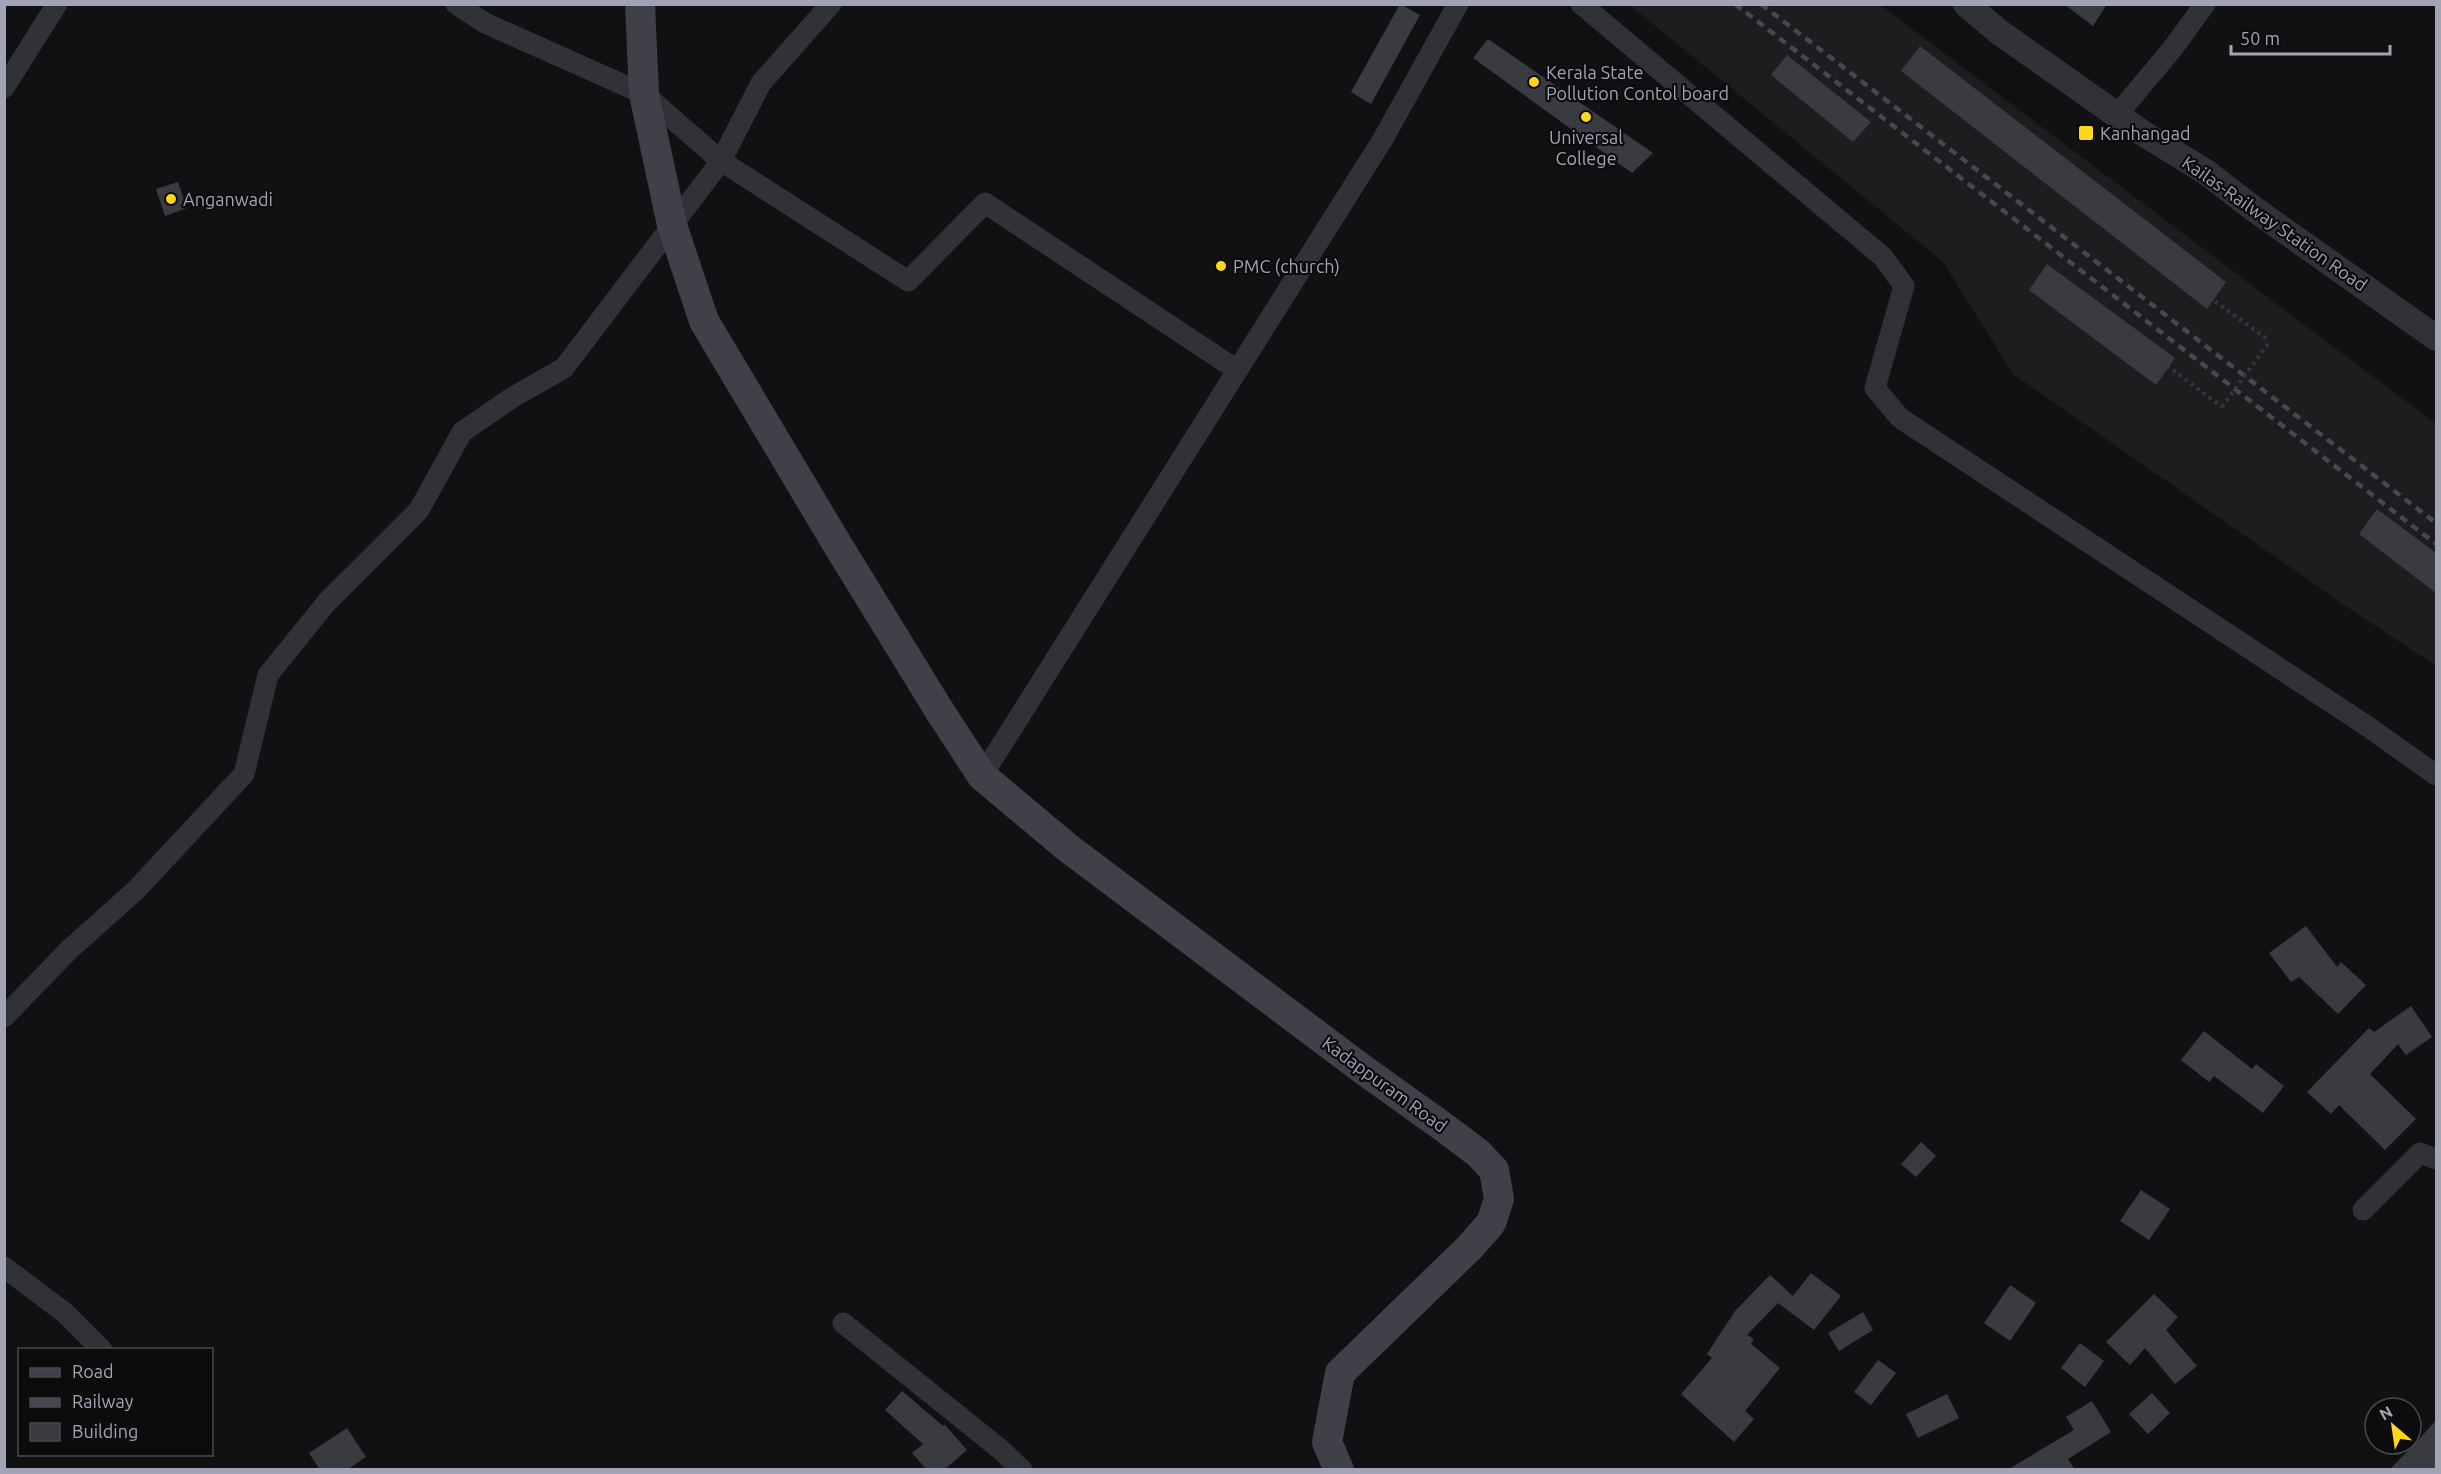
<svg xmlns="http://www.w3.org/2000/svg" width="2441" height="1474" font-family="Ubuntu,sans-serif">
<style>
.built{fill:#1d1d20}
.building{fill:#3a3b41}
.lines{fill:none;stroke-linecap:round;stroke-linejoin:round}
.path{stroke:#37383f;stroke-width:4;stroke-dasharray:3 4.5;stroke-linecap:butt}
.minor{stroke:#313138;stroke-width:21}
.tertiary{stroke:#313138;stroke-width:26}
.secondary{stroke:#3f4048;stroke-width:30}
.rail{stroke:#46474f;stroke-width:4.5;stroke-dasharray:8 6;stroke-linecap:butt}
.path-bridge{stroke:#37383f;stroke-width:4;stroke-dasharray:3 4.5;stroke-linecap:butt}
.poi-dot{fill:#ffd61c;stroke:#0c0c0d;stroke-width:2}
.labels{text-anchor:middle;dominant-baseline:central;stroke-width:4.5;stroke-linejoin:round;paint-order:stroke}
.poi-label{font-size:18px;fill:#a1a4b5;stroke:#0c0c0d;text-anchor:start}
.street-label{font-size:18px;fill:#a1a4b5;stroke:#0c0c0d}
</style>
<rect width="100%" height="100%" fill="#111113"/>
<polygon class="built" points="1630,5 1880,5 2436,424 2436,666 2350,609 2013,374 1943,262"/>
<g class="building">
<polygon points="1400,4 1420,15 1371,104 1351,92"/>
<polygon points="2064,4 2107,4 2093,26"/>
<polygon points="1488,39 1653,153 1632,173 1473,58"/>
<polygon points="1920,46 2226,282 2207,309 1901,71"/>
<polygon points="1787,55 1871,122 1853,142 1771,75"/>
<polygon points="178,182 187,208 165,216 156,189"/>
<polygon points="2047,264 2175,358 2156,385 2029,290"/>
<polygon points="2377,509 2436,553 2436,593 2359,534"/>
<polygon points="2306,926 2337,967 2341,962 2366,985 2338,1014 2299,977 2291,982 2269,953"/>
<polygon points="2411,1006 2432,1037 2406,1055 2398,1044 2370,1074 2416,1119 2385,1150 2339,1105 2331,1114 2307,1092 2369,1028 2374,1032"/>
<polygon points="2204,1031 2252,1069 2256,1064 2284,1086 2263,1113 2214,1076 2209,1082 2181,1060"/>
<polygon points="1921,1142 1936,1156 1916,1177 1901,1164"/>
<polygon points="2141,1190 2170,1209 2149,1240 2120,1221"/>
<polygon points="1811,1273 1841,1296 1814,1330 1778,1303 1747,1335 1754,1339 1751,1344 1780,1368 1745,1411 1754,1419 1734,1442 1681,1394 1712,1358 1707,1354 1735,1311 1770,1275 1793,1296"/>
<polygon points="2010,1285 2036,1303 2010,1341 1984,1323"/>
<polygon points="2154,1294 2178,1317 2166,1330 2197,1366 2175,1384 2145,1348 2130,1365 2106,1342"/>
<polygon points="1863,1312 1873,1330 1839,1351 1828,1333"/>
<polygon points="2080,1343 2104,1361 2085,1387 2061,1368"/>
<polygon points="1878,1360 1896,1373 1871,1405 1854,1392"/>
<polygon points="902,1391 943,1426 945,1425 967,1450 944,1470 927,1470 912,1453 923,1444 885,1410"/>
<polygon points="2152,1393 2170,1413 2148,1434 2129,1414"/>
<polygon points="1947,1394 1959,1418 1918,1438 1906,1414"/>
<polygon points="2092,1401 2111,1432 2068,1459 2075,1470 2007,1470 2074,1430 2066,1417"/>
<polygon points="2436,1420 2436,1470 2389,1470 2415,1444"/>
<polygon points="347,1428 366,1457 347,1470 320,1470 309,1453"/>
</g>
<g class="lines">
<g class="path">
<polyline points="2209,297 2270,341"/>
<polyline points="2161,361 2222,407"/>
</g>
<g class="minor">
<polyline points="456,4 485,23 644,94 721,161 908,281 985,203 1237,370"/>
<polyline points="1581,4 1883,257 1904,286 1875,388 1900,418 2367,726 2436,775"/>
<polyline points="4,88 57,4"/>
<polyline points="2117,115 2173,48 2205,4"/>
<polyline points="982,776 1383,139 1458,4"/>
<polyline points="4,1017 70,949 136,890 244,774 268,675 327,602 419,510 462,432 513,397 564,368 721,161 761,83 831,4"/>
<polyline points="2363,1210 2420,1153 2436,1159"/>
<polyline points="4,1267 65,1313 102,1350"/>
<polyline points="843,1323 1000,1449 1022,1470"/>
</g>
<polyline class="tertiary" points="1966,4 1999,32 2141,132 2206,172 2254,209 2436,338"/>
<polyline class="secondary" points="640,4 644,94 672,225 704,321 837,544 939,710 982,776 1068,848 1365,1071 1442,1126 1478,1153 1494,1170 1499,1199 1491,1223 1470,1247 1340,1373 1327,1442 1339,1470"/>
<g class="rail">
<polyline points="1735,4 2436,544"/>
<polyline points="1761,4 2436,523"/>
</g>
<polyline class="path-bridge" points="2222,407 2270,341"/>
</g>
<g class="poi-dot">
<circle cx="1534" cy="82" r="6"/>
<circle cx="1586" cy="117" r="6"/>
<rect x="2078" y="125" width="16" height="16" rx="3"/>
<circle cx="171" cy="199" r="6"/>
<circle cx="1221" cy="266" r="6"/>
</g>
<g class="labels">
<g class="poi-label">
<text x="1546" y="72">Kerala State<tspan x="1546" dy="21">Pollution Contol board</tspan></text>
<text x="2100" y="133">Kanhangad</text>
<text x="1586" y="137" text-anchor="middle">Universal<tspan x="1586" dy="21">College</tspan></text>
<text x="183" y="199">Anganwadi</text>
<text x="1233" y="266">PMC (church)</text>
</g>
<g class="street-label">
<text transform="translate(2275 223) rotate(35)">Kailas-Railway Station Road</text>
<text transform="translate(1385 1084) rotate(36)">Kadappuram Road</text>
</g>
</g>
<rect width="2441" height="1474" fill="none" stroke="#a1a4b5" stroke-width="12"/>
<rect x="18" y="1348" width="195" height="108" fill="#0c0c0d" stroke="#484950" stroke-width="1.5"/>
<rect x="30" y="1368" width="30" height="9" fill="#3f4048" stroke="#484950" stroke-width="1.5"/>
<text x="72" y="1378" font-size="18" fill="#a1a4b5">Road</text>
<rect x="30" y="1398" width="30" height="9" fill="#46474f" stroke="#484950" stroke-width="1.5"/>
<text x="72" y="1408" font-size="18" fill="#a1a4b5">Railway</text>
<rect x="30" y="1423" width="30" height="18" fill="#3a3b41" stroke="#484950" stroke-width="1.5"/>
<text x="72" y="1438" font-size="18" fill="#a1a4b5">Building</text>
<g transform="translate(2393 1426) rotate(331)"><circle r="28" fill="#0c0c0d" stroke="#484950" stroke-width="1.5"/>
<path d="M0-4.5L10 22L0 15L-10 22Z" fill="#ffd61c"/>
<text y="-9" font-size="16" font-weight="bold" text-anchor="middle" fill="#a1a4b5">N</text>
</g>
<path d="M2231 45v9h159v-9" fill="none" stroke="#a1a4b5" stroke-width="3"/>
<text x="2240" y="45" font-size="18" fill="#a1a4b5" stroke="#0c0c0d" stroke-width="4.5" paint-order="stroke">50 m</text>
</svg>
